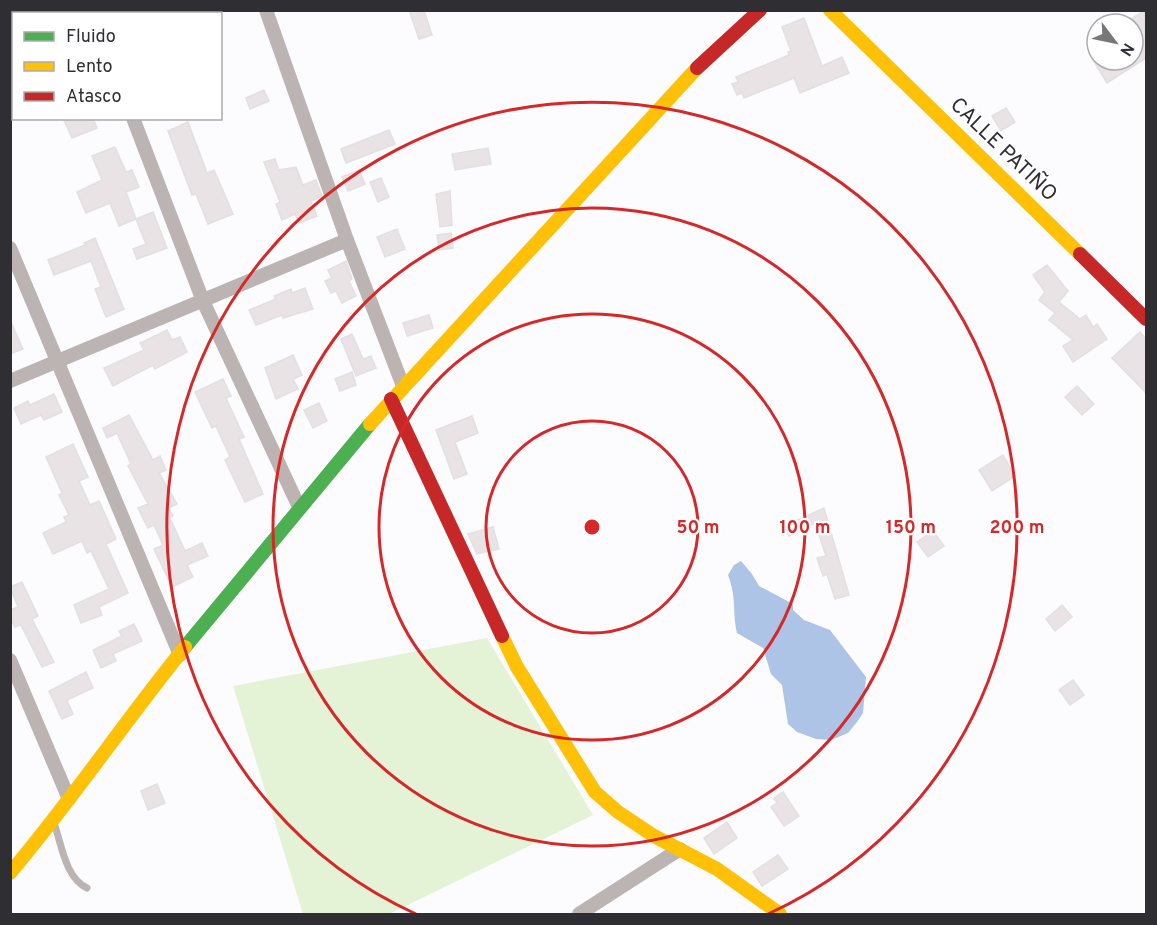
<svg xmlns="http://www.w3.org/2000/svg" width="1157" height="925" font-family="Overpass,sans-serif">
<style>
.green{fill:#e4f3d6}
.water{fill:#aec4e6}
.building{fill:#e9e3e5;stroke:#e2e0e0;stroke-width:1.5}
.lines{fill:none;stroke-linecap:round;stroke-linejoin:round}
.lane{stroke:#bcb4b2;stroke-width:7}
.street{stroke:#bcb4b2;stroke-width:14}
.fast{stroke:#4caf50;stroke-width:14}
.slow{stroke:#ffc107;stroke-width:14}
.jam{stroke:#c62828;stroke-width:14}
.ring{fill:none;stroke:#d62828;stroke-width:3}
.labels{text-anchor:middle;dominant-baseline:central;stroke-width:4.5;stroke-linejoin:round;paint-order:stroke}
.street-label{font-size:21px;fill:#2f2e33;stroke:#fff}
.centre{fill:#d62828;stroke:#fff;stroke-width:3}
.ring-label{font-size:18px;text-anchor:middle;font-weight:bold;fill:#d62828;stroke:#fff;stroke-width:4.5;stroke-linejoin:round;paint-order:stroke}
</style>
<rect width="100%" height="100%" fill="#fcfbfe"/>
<polygon class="green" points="487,638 593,815 389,914 303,914 233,686"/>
<path class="water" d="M 741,561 L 752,574 L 759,586 L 793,604 L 793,610 L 804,620 L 830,630 L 866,677 L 863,713 L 857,722 L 848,733 L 831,740 L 816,739 L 797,732 L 788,724 L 782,685 L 771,674 L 763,648 L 737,633 C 732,610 737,599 728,575 L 734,565 Z"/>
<g class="building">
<polygon points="409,10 424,10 432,35 419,39"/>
<polygon points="1145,10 1146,58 1107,83 1093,60 1133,60 1133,18"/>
<polygon points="804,18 822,66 842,57 849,73 800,93 794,78 744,98 742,93 737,95 732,84 738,82 736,77 789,55 788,52 791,51 782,27"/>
<polygon points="264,90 269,101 250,109 246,98"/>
<polygon points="1006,108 1015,122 1001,131 992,116"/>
<polygon points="63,118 93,118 97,128 72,138"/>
<polygon points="188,122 207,173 214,170 233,214 208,224 196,194 192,195 168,131"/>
<polygon points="389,130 395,144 346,163 341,149"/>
<polygon points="115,147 126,172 132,170 139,187 126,192 136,219 119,226 110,203 86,213 77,192 102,180 92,156"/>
<polygon points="488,148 491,164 455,170 452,154"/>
<polygon points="275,159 279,170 296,167 303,185 316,180 322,196 311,201 317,216 299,223 295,214 282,220 276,204 280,202 264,162"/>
<polygon points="359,170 365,184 348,191 342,177"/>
<polygon points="381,178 389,197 378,202 370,182"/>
<polygon points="450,191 452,225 440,227 436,194"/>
<polygon points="153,212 167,248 137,259 133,249 146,244 136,219"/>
<polygon points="397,229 405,249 385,257 377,237"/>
<polygon points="451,233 453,248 439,250 437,235"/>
<polygon points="95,238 124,309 106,317 95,289 101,287 91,261 54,275 48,260 85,245 84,243"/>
<polygon points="346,261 352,279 349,281 356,296 342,303 336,291 331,293 325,281 332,278 328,270"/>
<polygon points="1047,265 1068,291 1059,302 1080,319 1086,315 1093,327 1097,324 1107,339 1073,362 1063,346 1073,340 1049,320 1055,313 1039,300 1045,292 1033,275"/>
<polygon points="305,288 313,309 283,318 282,315 256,325 249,310 276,299 274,296 291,289 292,293"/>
<polygon points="429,315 433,328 407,336 403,323"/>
<polygon points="10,320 23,349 10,354"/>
<polygon points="167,330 172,340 180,337 187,352 155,369 153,365 113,386 104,368 144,350 140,343"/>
<polygon points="1140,332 1146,339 1146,393 1112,358"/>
<polygon points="352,334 363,359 371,356 376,368 356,376 341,339"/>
<polygon points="293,355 302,375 293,379 298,389 276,399 265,368"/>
<polygon points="352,372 356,385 340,391 335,379"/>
<polygon points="223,379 231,396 226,398 244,437 239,439 263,494 245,502 225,460 230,457 216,426 212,428 195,392"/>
<polygon points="1077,386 1094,404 1082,415 1065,397"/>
<polygon points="54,394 62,412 44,420 41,415 21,424 14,408 28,401 30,405"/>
<polygon points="319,403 327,421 313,428 304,410"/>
<polygon points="129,415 153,460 160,456 166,470 159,473 177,504 169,508 173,516 170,518 185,551 202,543 208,556 187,565 193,577 172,587 154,549 163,545 154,525 148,528 138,508 148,504 128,466 131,464 117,433 107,438 103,428"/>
<polygon points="472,416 478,433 455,442 467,474 454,479 436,430"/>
<polygon points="73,444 88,477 79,481 90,505 99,501 116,539 106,544 128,593 99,607 102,615 81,623 74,605 109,589 91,551 87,553 82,541 53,554 43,533 66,522 64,517 69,515 59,495 62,493 46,457"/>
<polygon points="1003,455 1015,476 992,491 979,470"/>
<polygon points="824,508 849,595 835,599 827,574 823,576 817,558 826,556 815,523 789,536 784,526"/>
<polygon points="493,527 499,549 477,554 468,534"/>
<polygon points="933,531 944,546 928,557 917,542"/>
<polygon points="22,582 38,616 32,619 54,662 42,667 21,625 15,627 10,618 10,610 18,607 10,587"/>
<polygon points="1062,605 1072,617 1055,631 1046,619"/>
<polygon points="134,624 142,641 113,654 116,661 101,668 93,650 122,636 119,631"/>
<polygon points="86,672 93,688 67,700 73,714 62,719 49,691"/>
<polygon points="1073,680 1084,695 1070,705 1059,690"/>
<polygon points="157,784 165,803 148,810 141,791"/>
<polygon points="783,792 799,816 784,826 771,807 777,803 774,798"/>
<polygon points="727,822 737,838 714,854 704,838"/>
<polygon points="778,855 788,869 762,886 753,872"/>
</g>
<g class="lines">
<path class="lane" d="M 55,826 C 62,847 66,878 87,888"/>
<g class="street">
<polyline points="91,10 92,14"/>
<polyline points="266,10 347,240 403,386"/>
<polyline points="133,118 203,301 299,507"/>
<polyline points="10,248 180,655"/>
<polyline points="10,381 347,240"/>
<polyline points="10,660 69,799"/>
<polyline points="579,914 680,849"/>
</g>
<polyline class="fast" points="185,647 370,424"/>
<g class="slow">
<polyline points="830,10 1080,254"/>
<polyline points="370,424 697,68"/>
<polyline points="502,636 517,667 595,792 618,812 654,836 717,869 780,914"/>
<path d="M 10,873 C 72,800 125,721 185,647"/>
</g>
<g class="jam">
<polyline points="697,68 760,10"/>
<polyline points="1080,254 1146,319"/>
<polyline points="391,399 502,636"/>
</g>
</g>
<g class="ring">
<circle cx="592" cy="527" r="106"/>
<circle cx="592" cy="527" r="213"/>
<circle cx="592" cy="527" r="319"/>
<path d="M416 914A425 425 0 1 1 768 914"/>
</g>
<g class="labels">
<g class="street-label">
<text transform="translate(1003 150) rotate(44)">CALLE PATIÑO</text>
</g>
</g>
<circle cx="592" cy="527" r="9" class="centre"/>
<g class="ring-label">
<text x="698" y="533">50 m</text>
<text x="805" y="533">100 m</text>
<text x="911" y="533">150 m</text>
<text x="1017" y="533">200 m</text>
</g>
<rect width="1157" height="925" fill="none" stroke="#2f2e33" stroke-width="24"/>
<rect x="12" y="12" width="210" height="108" fill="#ffffff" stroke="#acabad" stroke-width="1.5"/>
<rect x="24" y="32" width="30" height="9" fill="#4caf50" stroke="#acabad" stroke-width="1.5"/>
<text x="66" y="42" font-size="18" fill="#2f2e33">Fluido</text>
<rect x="24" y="62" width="30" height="9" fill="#ffc107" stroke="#acabad" stroke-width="1.5"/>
<text x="66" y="72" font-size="18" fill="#2f2e33">Lento</text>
<rect x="24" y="92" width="30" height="9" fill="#c62828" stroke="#acabad" stroke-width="1.5"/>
<text x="66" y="102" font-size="18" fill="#2f2e33">Atasco</text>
<g transform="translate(1115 42) rotate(122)"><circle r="28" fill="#ffffff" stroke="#acabad" stroke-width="1.5"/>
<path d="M0-4.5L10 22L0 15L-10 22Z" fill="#77767a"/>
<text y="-9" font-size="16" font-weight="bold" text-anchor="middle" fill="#2f2e33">N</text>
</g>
</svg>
